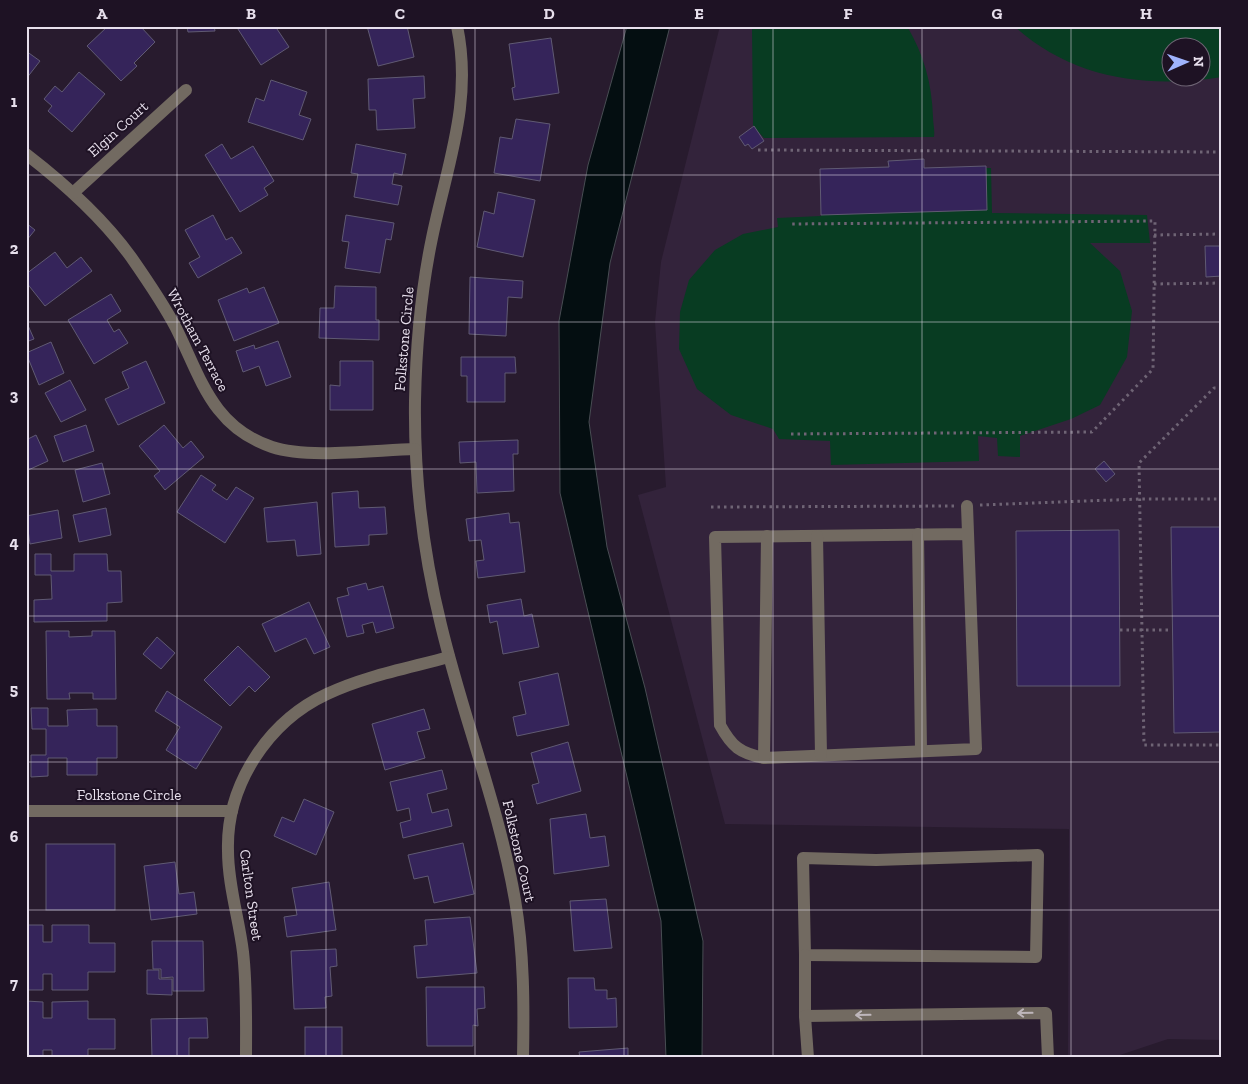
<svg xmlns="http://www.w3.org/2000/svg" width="1248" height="1084" font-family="'Zilla Slab',serif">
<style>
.built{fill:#33233b;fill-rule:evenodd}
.green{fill:#083c22;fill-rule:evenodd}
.water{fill:#040e11;stroke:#484d53}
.building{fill:#35245a;stroke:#605a73}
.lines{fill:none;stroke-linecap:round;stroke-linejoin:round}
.path{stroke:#6f6475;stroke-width:3;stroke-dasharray:2.5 4;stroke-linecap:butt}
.minor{stroke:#726a61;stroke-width:12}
.oneway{stroke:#beb6bb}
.grid{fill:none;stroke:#e7dfec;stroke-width:1;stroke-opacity:0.55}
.labels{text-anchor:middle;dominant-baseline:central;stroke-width:4;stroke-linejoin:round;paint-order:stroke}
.street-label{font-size:15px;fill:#e7dfec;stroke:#1e1224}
.neatline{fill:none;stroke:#e7dfec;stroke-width:2}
.grid-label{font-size:16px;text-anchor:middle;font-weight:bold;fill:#e7dfec}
</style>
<rect width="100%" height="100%" fill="#281b2e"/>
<path class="built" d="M 720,26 L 1222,26 L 1222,1040 L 1168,1039 L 1111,1058 L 1068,1058 L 1069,829 L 725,824 L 638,495 L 666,487 L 655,322 L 661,262 ZM 1170,48 L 1200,48 L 1200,78 L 1170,78 Z"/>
<g class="green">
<path d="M 752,26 L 907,26 C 924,55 932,84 933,117 C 933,124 935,130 934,137 L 764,138 L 753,126 Z"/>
<path d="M 1014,26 L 1222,26 L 1222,77 C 1147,89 1072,79 1014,26 ZM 1170,48 L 1200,48 L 1200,78 L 1170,78 Z"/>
<polygon points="991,168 992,213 1147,215 1150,243 1090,243 1120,271 1132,311 1127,357 1100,405 1071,419 1020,436 1020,457 998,456 997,438 978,436 979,461 831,465 830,441 779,439 773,429 731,415 697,389 679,349 680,312 689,280 715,250 743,234 778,227 777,218 821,216 822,169"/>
</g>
<polygon class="water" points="627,26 670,26 610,263 589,422 607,547 645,688 703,941 702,1058 666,1058 661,921 560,493 559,321 588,165"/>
<g class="building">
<polygon points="108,26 140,26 155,42 134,63 137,66 121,81 87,46"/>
<polygon points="187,26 214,26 215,31 188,32"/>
<polygon points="236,26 275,26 289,47 261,65"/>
<polygon points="367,26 407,26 414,57 378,66"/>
<polygon points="551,38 559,93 514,100 512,88 515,87 509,44"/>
<polygon points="26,51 40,61 26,79"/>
<polygon points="79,72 105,94 72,132 48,111 52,106 44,99 55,86 62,92"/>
<polygon points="424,76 425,98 413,99 415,128 377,130 376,110 369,110 368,79"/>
<polygon points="271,80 307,92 299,115 311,119 303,140 248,122 256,98 264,101"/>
<polygon points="516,119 550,124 540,181 494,173 500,137 512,139"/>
<polygon points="754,126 764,141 752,149 748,144 745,146 739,137"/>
<polygon points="222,144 231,159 253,146 274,181 264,188 268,195 240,212 205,155"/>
<polygon points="356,144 406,154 402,175 394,173 392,184 402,186 398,205 354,197 358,174 351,173"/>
<polygon points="924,159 924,168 986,166 987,210 821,215 820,169 889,167 888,161"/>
<polygon points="498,192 535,200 523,257 477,247 484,211 494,214"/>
<polygon points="213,215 226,240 232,237 242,253 198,278 189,263 200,257 185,230"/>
<polygon points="346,215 394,223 391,240 386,239 380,273 345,268 349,242 342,241"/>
<polygon points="26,223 35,230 26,241"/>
<polygon points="1205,246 1222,246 1222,276 1206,277"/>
<polygon points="55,252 67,268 81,257 92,271 45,306 26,282 26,274"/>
<polygon points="470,277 523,281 522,298 508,297 506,336 469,334"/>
<polygon points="335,286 376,287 376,320 379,320 379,340 319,338 320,308 334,308"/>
<polygon points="264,287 279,323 234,341 218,300 247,288 249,293"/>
<polygon points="111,294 121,311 107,320 114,332 119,329 128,343 94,364 68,320"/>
<polygon points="26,321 34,339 26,342"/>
<polygon points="278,341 291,377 266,386 259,366 243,372 236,351 254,345 255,349"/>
<polygon points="51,342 64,373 39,385 26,353"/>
<polygon points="461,357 515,357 516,373 505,373 505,402 467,402 467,376 461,376"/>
<polygon points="146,361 165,403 118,425 105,399 129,388 122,372"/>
<polygon points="340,361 373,361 373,410 330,410 330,385 340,386"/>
<polygon points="70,380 86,410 61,422 45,393"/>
<polygon points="86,425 94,451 63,462 54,436"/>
<polygon points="164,425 183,448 191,441 204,457 165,490 154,476 160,471 139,446"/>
<polygon points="36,435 48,461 26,471 26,440"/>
<polygon points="518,440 518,454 513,454 514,491 477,493 476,462 460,463 459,442"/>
<polygon points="1104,461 1115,474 1106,482 1095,469"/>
<polygon points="102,463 110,494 83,502 75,470"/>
<polygon points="201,475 216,485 212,490 227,500 236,487 254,498 225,543 177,512"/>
<polygon points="358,491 359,508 385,507 387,534 369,535 369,545 335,547 332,493"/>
<polygon points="317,502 321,554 297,556 295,540 267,542 264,508"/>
<polygon points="106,508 111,535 79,542 73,515"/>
<polygon points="58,510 62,538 30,544 26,516"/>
<polygon points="509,513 510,523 519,522 525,572 478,578 476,561 484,560 481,540 469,541 466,519"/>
<polygon points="1171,527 1222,527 1222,732 1174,733"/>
<polygon points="1119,530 1120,686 1017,686 1016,531"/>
<polygon points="35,554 51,554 51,571 74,571 74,554 107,554 108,571 121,571 122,602 107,603 107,621 34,622 34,600 52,599 51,575 35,575"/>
<polygon points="366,583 368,590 383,586 394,628 376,633 373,622 362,625 364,633 347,637 337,598 349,595 347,588"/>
<polygon points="521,599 524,616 532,614 539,647 503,654 497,621 490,623 487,605"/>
<polygon points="309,602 330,647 314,654 306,638 275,652 262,624"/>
<polygon points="46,631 69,631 69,637 92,636 92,631 115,631 116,699 93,699 93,693 69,693 70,699 47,699"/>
<polygon points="157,637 175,653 161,669 143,654"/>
<polygon points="238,646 270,677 255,692 249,686 230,706 204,680"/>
<polygon points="558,673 569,725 517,736 513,717 526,714 519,682"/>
<polygon points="167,691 222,727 196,769 166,750 180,727 155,711"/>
<polygon points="31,708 48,708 48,726 68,726 67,710 97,709 97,726 117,726 117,758 97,758 97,775 67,775 67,758 48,758 48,776 31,777 31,755 46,755 46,729 32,729"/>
<polygon points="424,709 430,729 417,732 425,758 385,770 372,724"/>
<polygon points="568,742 581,791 537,804 532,785 539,783 531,753"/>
<polygon points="442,770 447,789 427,794 432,813 448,809 452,826 403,838 400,823 411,820 409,808 397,811 390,782"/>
<polygon points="304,799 334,812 316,855 274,836 282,817 294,822"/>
<polygon points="586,814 590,838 605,836 609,866 554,874 550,819"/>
<polygon points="463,843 474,894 434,903 428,876 414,879 408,855"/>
<rect x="46" y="844" width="69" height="66"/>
<polygon points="175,862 179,894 194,892 197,914 151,920 144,866"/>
<polygon points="329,882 336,930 287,937 284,917 297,915 292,888"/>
<polygon points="606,899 612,948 574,951 570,901"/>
<polygon points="470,917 477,973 417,978 414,946 427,945 425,920"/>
<polygon points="26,925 43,925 43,942 52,942 52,925 89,925 89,943 115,943 115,972 88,972 88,990 52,990 52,974 43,974 43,990 26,990"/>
<polygon points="152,941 203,941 204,991 173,991 173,977 161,978 161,969 153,969"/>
<polygon points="336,949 337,966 330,967 332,996 325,997 326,1008 294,1009 291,951"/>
<polygon points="147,970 159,970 159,979 172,979 172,995 147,994"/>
<polygon points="568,978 594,978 595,990 607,990 607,999 616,998 617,1027 569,1028"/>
<polygon points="426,987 484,987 485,1008 477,1009 478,1026 473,1025 473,1046 427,1046"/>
<polygon points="26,1001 43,1002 43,1018 52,1018 52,1002 88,1001 88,1019 115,1019 115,1049 88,1049 88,1058 52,1058 52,1050 43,1050 43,1058 26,1058"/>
<polygon points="207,1018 208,1038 189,1038 189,1058 152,1058 151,1019"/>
<rect x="305" y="1027" width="37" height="31"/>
<polygon points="628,1048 628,1058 580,1058 579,1052"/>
</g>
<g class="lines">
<g class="path">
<polyline points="758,150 1222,152"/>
<polyline points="1154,235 1222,234"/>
<polyline points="1154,284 1222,283"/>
<polyline points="1222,388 1214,388 1139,463 1144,745 1222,745"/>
<polyline points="791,434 1092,432 1153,369 1155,221 792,224"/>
<polyline points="980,505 1140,499 1222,499"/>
<polyline points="711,507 954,506"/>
<polyline points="1120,630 1172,630"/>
</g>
<g class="minor">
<path d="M 457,26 C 473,102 447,165 432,238 C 421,291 416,347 415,401 C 414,476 423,552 441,625 C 463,717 499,807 515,900 C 524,952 524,1005 523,1058"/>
<path d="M 26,154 C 65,184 102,217 131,257 C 147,280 163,303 176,328 C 201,378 212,427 272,447 C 307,459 376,450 415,449"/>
<polyline points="73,193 186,90"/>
<path d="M 967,506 L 976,749 L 764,758 C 740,753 732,747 720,725 L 715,537 L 968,534"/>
<polyline points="918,534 921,751"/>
<polyline points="817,536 821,755"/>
<polyline points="764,758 767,536"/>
<polyline points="26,811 232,811"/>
<polygon points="1038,855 1036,957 805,955 803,858 876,860"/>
<polyline points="805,955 805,1016 808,1058"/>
<polyline points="805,1016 1046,1013 1048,1058"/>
<path d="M 246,1058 C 246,1023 247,987 243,952 C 239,919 228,885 228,851 C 226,786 267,722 327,694 C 365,676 409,668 449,657"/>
</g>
</g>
<defs><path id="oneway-shaft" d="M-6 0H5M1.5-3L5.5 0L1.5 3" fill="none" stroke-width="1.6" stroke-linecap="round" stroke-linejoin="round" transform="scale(1.25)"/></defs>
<g class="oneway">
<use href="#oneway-shaft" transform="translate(1025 1013) rotate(179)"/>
<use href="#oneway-shaft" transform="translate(863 1015) rotate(179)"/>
</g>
<path class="grid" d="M 177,26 L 177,1058M 326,26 L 326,1058M 475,26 L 475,1058M 624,26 L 624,1058M 773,26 L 773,1058M 922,26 L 922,1058M 1071,26 L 1071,1058M 26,175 L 1222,175M 26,322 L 1222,322M 26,469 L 1222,469M 26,616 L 1222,616M 26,762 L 1222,762M 26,910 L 1222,910"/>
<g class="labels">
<g class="street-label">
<text transform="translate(118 129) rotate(-42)">Elgin Court</text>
<text transform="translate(404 339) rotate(-85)">Folkstone Circle</text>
<text transform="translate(198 340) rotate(62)">Wrotham Terrace</text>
<text x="129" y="795">Folkstone Circle</text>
<text transform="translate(519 851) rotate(77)">Folkstone Court</text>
<text transform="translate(251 895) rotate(82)">Carlton Street</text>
</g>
</g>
<rect width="1248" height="1084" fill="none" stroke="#1e1224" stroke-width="55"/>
<g transform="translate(1186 62) rotate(88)"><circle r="24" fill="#1e1224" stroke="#6e6474"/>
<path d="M0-4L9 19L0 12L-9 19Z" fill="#9fb3fd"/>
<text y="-8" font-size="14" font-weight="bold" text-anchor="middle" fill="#e7dfec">N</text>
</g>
<rect x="28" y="28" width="1192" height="1028" class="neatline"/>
<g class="grid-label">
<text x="102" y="19">A</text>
<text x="251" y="19">B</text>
<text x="400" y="19">C</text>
<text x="549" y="19">D</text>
<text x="699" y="19">E</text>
<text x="848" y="19">F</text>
<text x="997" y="19">G</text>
<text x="1146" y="19">H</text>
<text x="14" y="107">1</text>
<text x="14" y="254">2</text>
<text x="14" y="401">3</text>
<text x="14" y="548">4</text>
<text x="14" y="695">5</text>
<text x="14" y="842">6</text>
<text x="14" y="989">7</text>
</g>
</svg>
